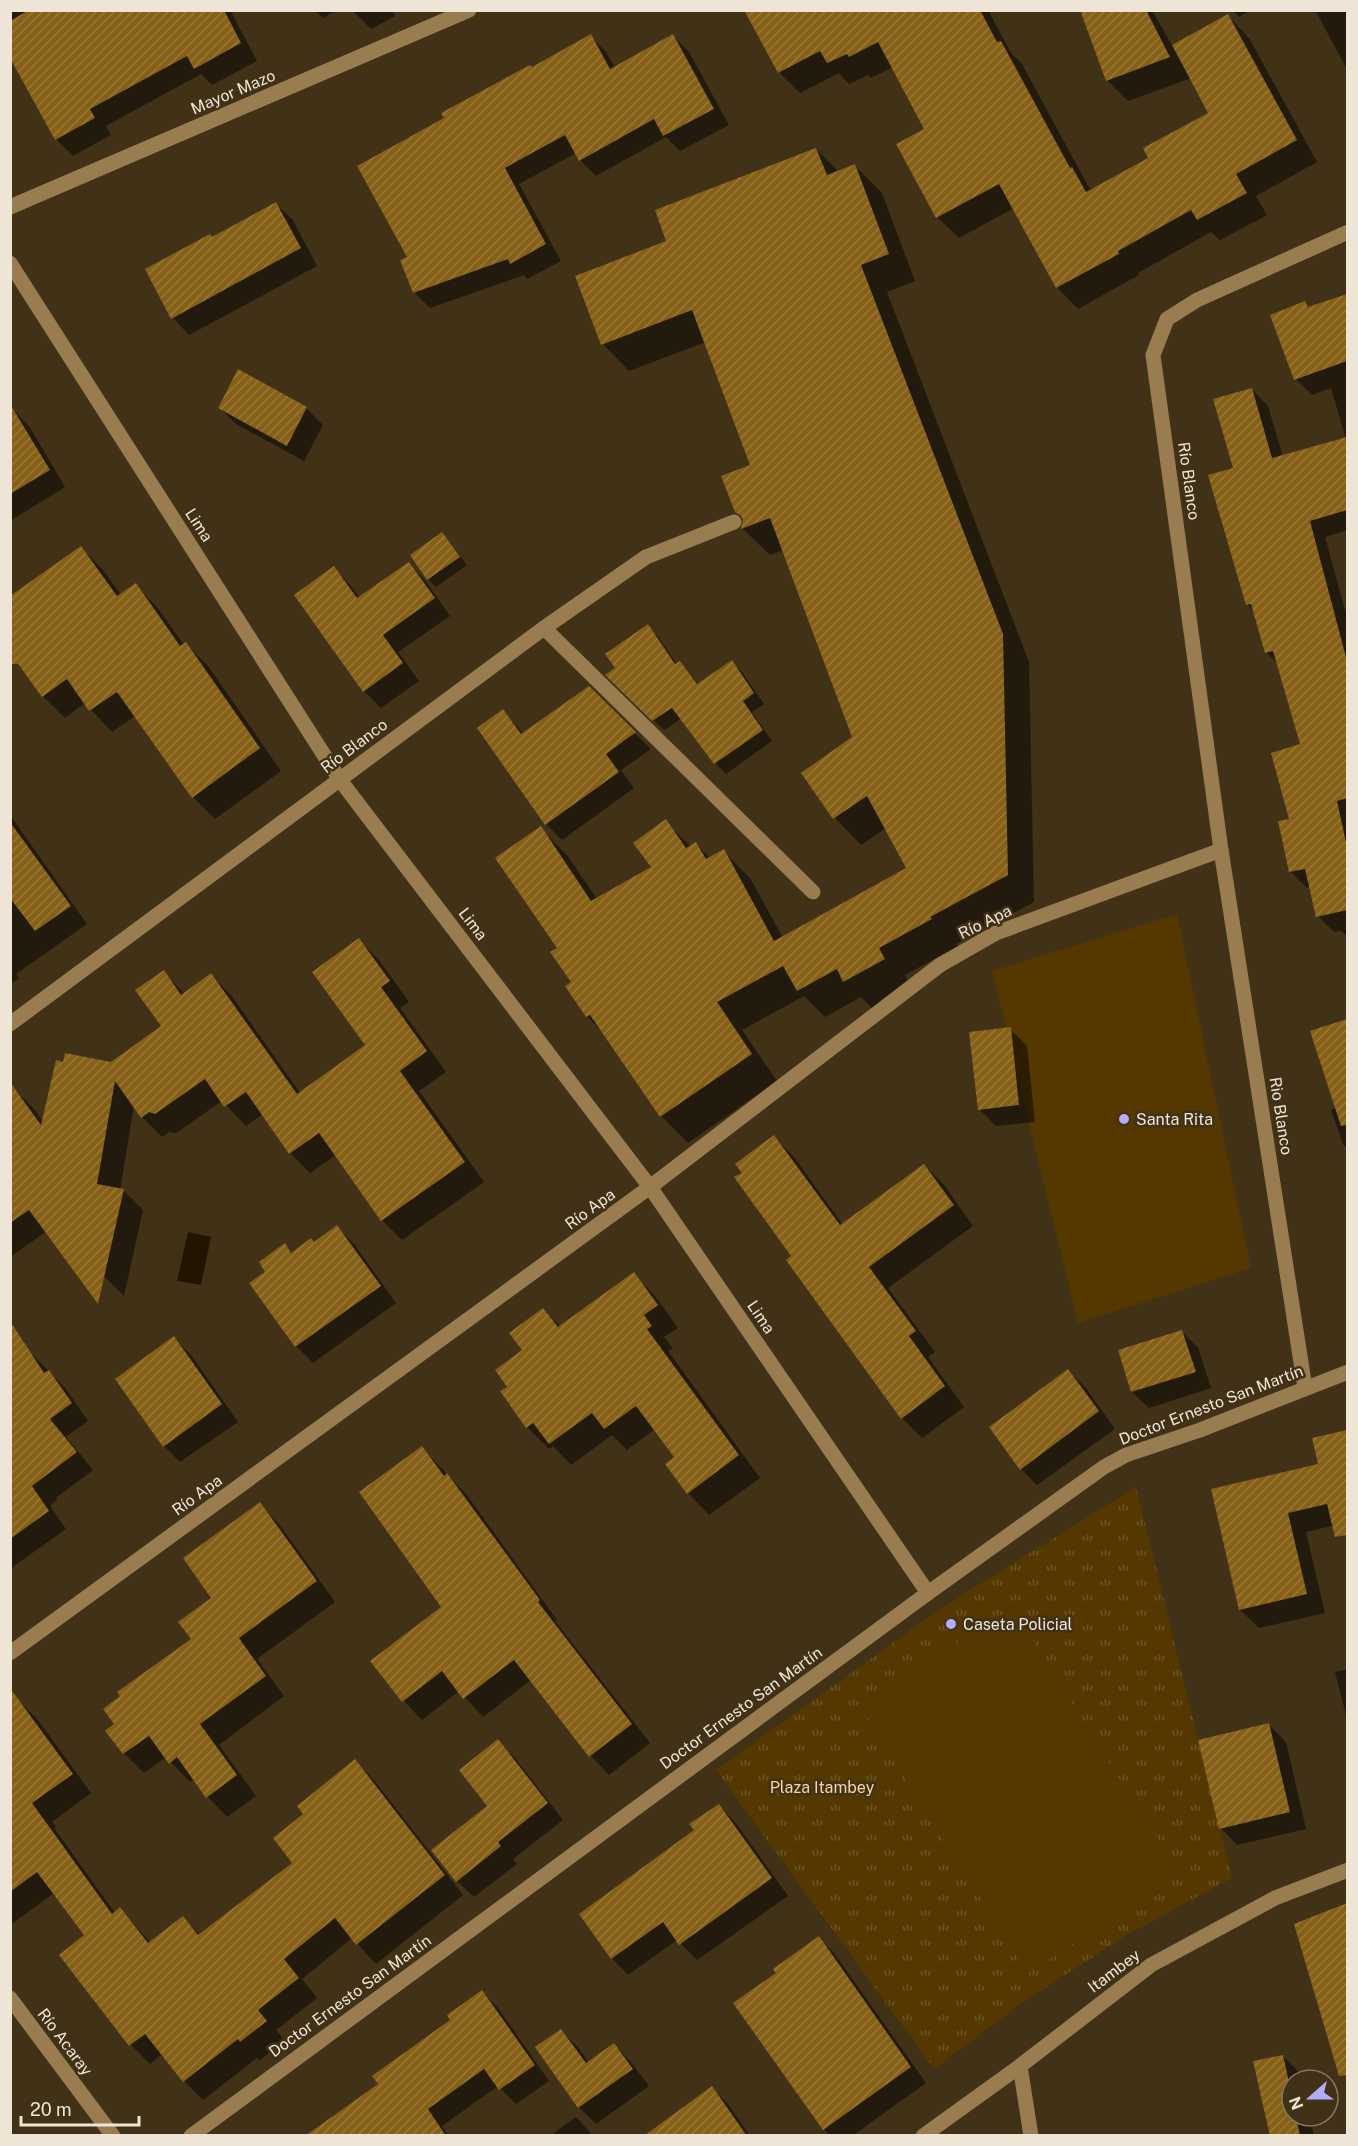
<svg xmlns="http://www.w3.org/2000/svg" width="1358" height="2146" font-family="'Public Sans',sans-serif">
<style>
.grass{fill:url(#grass-tufts)}
.garden{fill:#543800}
.water{fill:#211502}
.shadow{fill:#0007}
.building{fill:url(#building-hatch)}
.lines{fill:none;stroke-linecap:round;stroke-linejoin:round}
.minor{stroke:#997c4f;stroke-width:15}
.poi-dot{fill:#b4acf9;stroke:#403117;stroke-width:2}
.labels{text-anchor:middle;dominant-baseline:central;stroke-width:5;stroke-linejoin:round;paint-order:stroke}
.street-label{font-size:16px;fill:#efe5d6;stroke:#403117}
.poi-label{font-size:16px;fill:#efe5d6;stroke:#403117;text-anchor:start}
.park-label{font-size:16px;fill:#f7d5a1;stroke:#403117}
</style>
<defs>
<pattern id="grass-tufts" width="24" height="20" patternUnits="userSpaceOnUse" patternTransform="scale(1.5)"><rect width="24" height="20" fill="#543800"/><path d="M3 7l-1-3M5 7V3M7 7l1-3M15 17l-1-3M17 17v-4M19 17l1-3" fill="none" stroke="#6d5524"/></pattern>
<pattern id="building-hatch" width="6" height="6" patternUnits="userSpaceOnUse" patternTransform="scale(1.5)"><rect width="6" height="6" fill="#876017"/><path d="M-1 1l2-2M0 6l6-6M5 7l2-2" fill="none" stroke="#987738"/></pattern>
</defs>
<rect width="100%" height="100%" fill="#403117"/>
<polygon class="grass" points="1136,1487 1232,1878 1125,1936 1022,2003 934,2069 716,1770 943,1607"/>
<g class="garden">
<polygon points="1177,914 1251,1268 1078,1323 992,971"/>
<polygon points="1013,1608 1180,1876 1027,1973 859,1704"/>
</g>
<polygon class="water" points="188,1232 211,1237 201,1285 177,1281"/>
<g class="shadow">
<polygon points="10,10 25,10 27,14 32,10 230,10 257,61 212,85 201,74 106,126 111,135 73,156 56,139 10,55"/>
<polygon points="315,10 337,10 323,18"/>
<polygon points="352,10 392,10 395,16 371,29"/>
<polygon points="745,10 988,10 1011,53 1022,64 1088,186 1093,190 1150,159 1210,113 1191,78 1128,101 1107,80 1087,10 1152,10 1173,47 1228,16 1249,38 1317,162 1256,196 1267,215 1220,240 1211,232 1138,273 1139,275 1078,309 1057,287 1014,208 959,238 937,217 926,129 893,67 871,78 868,75 849,84 839,73 800,93 779,72"/>
<polygon points="1233,10 1250,10 1239,17"/>
<polygon points="1315,10 1348,10 1348,71"/>
<polygon points="590,36 606,52 615,68 673,36 689,52 729,125 680,151 666,137 596,176 580,160 576,153 519,184 561,261 527,279 524,275 430,308 414,292 409,258 532,69"/>
<polygon points="816,149 839,172 855,166 882,193 915,281 887,292 1029,662 1034,902 956,944 958,946 905,975 911,986 872,1008 861,997 825,1017 804,996 742,1030 777,1081 688,1143 661,1116 606,1036 587,1016 559,949 540,828 567,855 597,899 653,868 665,821 691,847 696,844 710,858 723,851 750,878 783,938 908,868 886,828 861,845 835,818 803,774 854,737 783,550 770,555 743,529 745,520 736,512 752,465 706,342 629,371 603,344 576,277 668,241"/>
<polygon points="276,204 293,220 317,266 189,335 173,318 212,238"/>
<polygon points="1348,296 1348,530 1325,537 1348,621 1348,937 1341,931 1334,932 1318,916 1311,887 1307,888 1291,872 1280,822 1291,820 1302,745 1279,665 1266,652 1255,612 1247,604 1235,469 1252,390 1268,406 1283,457 1346,439 1331,388 1312,395 1296,379 1305,303 1310,308"/>
<polygon points="239,371 306,408 323,425 304,461 236,424 219,407"/>
<polygon points="12,409 29,426 65,487 10,521"/>
<polygon points="442,534 467,565 436,587 428,579"/>
<polygon points="81,548 103,570 121,595 136,585 157,607 184,645 186,644 208,666 281,771 215,819 193,797 135,716 112,732 85,703 65,718 43,696 10,655"/>
<polygon points="409,564 425,580 450,616 398,652 419,681 381,708 364,691 334,568 350,585 360,598"/>
<polygon points="648,626 658,637 677,664 680,662 699,685 732,662 742,672 764,704 752,712 772,741 726,774 715,763 682,718 664,730 608,675 617,669"/>
<polygon points="589,688 651,749 621,770 634,788 562,840 546,824 503,711 524,734"/>
<polygon points="10,815 87,924 16,974 19,978 10,984"/>
<polygon points="359,940 379,960 409,1002 400,1008 446,1072 419,1091 484,1182 402,1240 382,1220 336,1155 310,1173 290,1153 263,1114 246,1126 222,1101 176,1133 169,1132 162,1137 142,1117 134,1105 120,1190 123,1190 143,1210 124,1296 105,1277 94,1262 47,1231 10,1257 10,1093 15,1090 35,1110 43,1122 64,1063 111,1064 164,1026 163,972 185,994 211,975 231,995 300,1093 367,1046"/>
<polygon points="1348,1021 1348,1149 1343,1144 1331,1110 1336,1108 1312,1032"/>
<polygon points="1010,1029 1027,1046 1035,1122 996,1126 979,1109"/>
<polygon points="774,1137 794,1157 843,1225 924,1165 944,1185 973,1226 888,1288 935,1352 928,1357 964,1407 922,1438 902,1418 793,1257 744,1173"/>
<polygon points="337,1227 354,1244 396,1303 313,1363 296,1346 267,1272 284,1245 292,1253 315,1243"/>
<polygon points="633,1274 655,1296 678,1328 664,1337 673,1348 668,1351 760,1478 709,1515 688,1493 676,1458 655,1429 627,1450 612,1435 571,1465 553,1446 549,1449 527,1427 509,1387 543,1310 561,1327"/>
<polygon points="1181,1331 1198,1348 1211,1388 1149,1408 1132,1392 1120,1351"/>
<polygon points="174,1338 191,1355 238,1422 180,1462 164,1446"/>
<polygon points="26,1348 66,1389 88,1421 66,1437 93,1470 56,1498 57,1500 50,1506 66,1529 10,1569 10,1359"/>
<polygon points="1068,1371 1085,1387 1115,1429 1037,1485 1021,1469"/>
<polygon points="1344,1432 1348,1436 1348,1522 1306,1532 1325,1613 1259,1628 1240,1610 1213,1490 1320,1465"/>
<polygon points="422,1448 466,1494 557,1620 555,1621 650,1743 609,1775 591,1756 531,1680 483,1717 459,1691 422,1720 404,1701 372,1661 443,1607"/>
<polygon points="259,1504 279,1524 335,1602 257,1659 284,1696 219,1745 256,1796 227,1817 208,1797 195,1779 190,1782 166,1757 144,1773 124,1753 108,1731 116,1724 193,1639"/>
<polygon points="1348,1669 1348,1723 1335,1672"/>
<polygon points="19,1701 38,1720 91,1793 52,1822 56,1826 54,1828 115,1913 120,1909 151,1943 183,1918 200,1935 294,1863 306,1814 355,1761 374,1780 463,1895 376,1964 352,1938 302,1979 317,1998 276,2030 285,2041 260,2060 257,2058 203,2100 184,2081 162,2054 150,2064 131,2045 86,1936 54,1893 13,1923 10,1920 10,1706"/>
<polygon points="1269,1725 1286,1742 1306,1829 1237,1845 1221,1828"/>
<polygon points="498,1741 515,1758 563,1820 513,1859 517,1864 474,1897 457,1881 489,1806"/>
<polygon points="719,1805 735,1822 788,1896 697,1960 677,1940 628,1975 612,1958 696,1830"/>
<polygon points="1348,1906 1348,2068 1334,2055 1342,1907"/>
<polygon points="819,1938 834,1953 926,2083 852,2136 830,2136 824,2129 778,1973"/>
<polygon points="482,1992 498,2008 549,2081 516,2104 498,2086 442,2126 449,2136 324,2136"/>
<polygon points="561,2031 578,2047 589,2063 614,2044 630,2061 649,2086 596,2124 579,2107"/>
<polygon points="1283,2056 1302,2075 1303,2080 1292,2080 1292,2116 1310,2116 1314,2136 1272,2136"/>
<polygon points="712,2088 728,2104 750,2136 646,2136"/>
<polygon points="576,2117 593,2136 550,2136"/>
</g>
<g class="building">
<polygon points="29,10 224,10 241,43 194,69 187,56 90,109 95,118 55,140 10,58 10,21"/>
<polygon points="744,10 980,10 997,42 1001,41 1070,168 1072,167 1086,192 1148,158 1143,148 1208,113 1172,45 1228,14 1297,140 1236,174 1247,193 1197,220 1191,210 1118,251 1119,254 1056,288 999,184 936,218 896,144 924,129 878,42 849,57 847,54 827,63 820,51 778,73"/>
<polygon points="1080,10 1146,10 1170,57 1106,81"/>
<polygon points="591,34 610,69 673,34 714,109 663,136 654,119 579,161 565,135 505,168 546,244 510,264 508,259 413,293 400,260 407,257 357,166 444,118 441,113 530,65 532,67"/>
<polygon points="816,148 827,175 855,164 889,254 861,265 1003,634 1008,875 930,917 932,919 879,948 885,959 843,982 837,969 797,991 783,966 717,1002 752,1054 660,1117 590,1015 586,1017 565,986 571,982 550,952 557,948 495,858 541,826 591,901 651,867 633,843 666,819 686,848 696,842 706,859 724,849 774,941 906,868 867,796 833,819 801,773 852,737 770,518 741,529 743,519 740,515 735,512 721,476 750,465 692,310 601,345 575,276 666,241 655,210"/>
<polygon points="276,202 301,248 171,319 145,269 210,234 212,237"/>
<polygon points="1347,294 1347,361 1294,380 1270,315 1305,301 1308,307"/>
<polygon points="238,369 307,407 287,446 218,408"/>
<polygon points="1252,388 1272,458 1347,437 1347,510 1310,521 1347,661 1347,798 1337,801 1347,847 1347,910 1316,917 1305,869 1289,872 1278,821 1289,819 1271,753 1300,744 1273,651 1265,653 1251,604 1246,605 1208,475 1233,468 1213,399"/>
<polygon points="10,404 50,470 10,494"/>
<polygon points="442,532 460,557 427,580 410,555"/>
<polygon points="81,546 117,596 136,583 180,646 186,642 260,748 192,798 117,692 89,711 67,679 42,697 18,664 10,664 10,596"/>
<polygon points="409,562 435,598 383,635 403,663 363,692 294,595 334,566 357,598"/>
<polygon points="648,624 675,664 680,661 697,684 732,660 754,693 743,701 763,730 714,764 672,708 652,721 605,675 615,668 605,654"/>
<polygon points="589,686 636,732 606,754 619,772 545,825 477,728 503,709 521,734"/>
<polygon points="10,822 71,906 35,931 10,898"/>
<polygon points="359,938 390,981 381,987 427,1051 400,1071 465,1162 381,1221 319,1133 289,1154 246,1092 224,1107 205,1079 155,1114 149,1112 141,1118 115,1081 97,1184 124,1189 98,1304 29,1210 10,1223 10,1082 41,1125 56,1060 63,1062 65,1053 111,1062 161,1026 135,990 164,970 181,995 211,973 297,1094 365,1045 312,972"/>
<polygon points="1347,1019 1347,1125 1341,1126 1310,1031"/>
<polygon points="1011,1027 1019,1105 978,1110 969,1032"/>
<polygon points="774,1135 840,1225 924,1164 954,1205 869,1267 916,1331 909,1336 945,1386 901,1419 786,1260 791,1256 734,1177 742,1173 735,1164"/>
<polygon points="337,1225 381,1286 295,1347 249,1283 265,1272 259,1262 285,1243 291,1253 311,1238 314,1242"/>
<polygon points="634,1272 658,1305 644,1315 652,1326 647,1329 739,1455 687,1494 665,1464 674,1457 636,1406 604,1429 592,1413 549,1444 533,1423 526,1428 500,1391 507,1387 495,1370 522,1350 509,1333 543,1308 558,1327"/>
<polygon points="10,1321 44,1373 49,1370 72,1403 50,1419 77,1452 32,1486 49,1511 10,1539"/>
<polygon points="1182,1330 1196,1372 1131,1392 1118,1350"/>
<polygon points="174,1336 222,1404 163,1447 115,1379"/>
<polygon points="1068,1369 1099,1411 1020,1470 989,1427"/>
<polygon points="1347,1430 1347,1535 1335,1537 1327,1504 1288,1513 1307,1594 1239,1610 1211,1489 1318,1464 1312,1438"/>
<polygon points="422,1446 444,1476 447,1473 540,1600 538,1602 632,1724 589,1757 514,1660 463,1699 442,1671 402,1702 370,1661 441,1607 359,1492"/>
<polygon points="260,1502 317,1581 239,1638 266,1676 200,1724 237,1775 206,1798 177,1757 169,1764 149,1736 123,1754 105,1731 114,1724 103,1709 120,1696 117,1692 191,1639 178,1622 211,1598 183,1558"/>
<polygon points="10,1688 73,1774 32,1803 112,1914 120,1907 148,1943 183,1916 198,1935 292,1863 273,1838 303,1814 297,1806 355,1759 445,1875 356,1945 335,1918 284,1959 299,1978 258,2010 267,2021 240,2042 238,2039 183,2082 145,2034 129,2046 59,1955 84,1935 37,1872 10,1892"/>
<polygon points="1269,1723 1290,1812 1219,1829 1198,1740"/>
<polygon points="498,1739 548,1803 498,1842 501,1846 456,1882 431,1850 487,1806 459,1770"/>
<polygon points="719,1804 772,1878 679,1945 663,1922 611,1959 579,1914 694,1830 689,1824"/>
<polygon points="1347,1903 1347,2075 1339,2076 1294,1924"/>
<polygon points="819,1936 911,2067 823,2130 733,2003 776,1973 773,1969"/>
<polygon points="482,1990 535,2065 499,2090 484,2069 428,2109 446,2136 305,2136 378,2084 372,2076 450,2020 447,2015"/>
<polygon points="561,2029 586,2063 614,2043 633,2069 578,2108 535,2047"/>
<polygon points="1283,2055 1292,2096 1292,2116 1296,2116 1300,2136 1270,2136 1253,2061"/>
<polygon points="712,2086 747,2136 644,2136"/>
</g>
<g class="lines">
<g class="minor">
<polyline points="10,207 469,10"/>
<polyline points="10,263 340,780 650,1187 928,1593"/>
<polyline points="544,628 813,892"/>
<polyline points="10,1024 544,628 646,557 734,522"/>
<polyline points="1305,1388 1221,850 1153,355 1167,319 1197,300 1348,232"/>
<polyline points="10,1653 650,1187 940,965 996,933 1221,850"/>
<polyline points="10,1998 113,2136"/>
<polyline points="1020,2066 1031,2136"/>
<polyline points="191,2136 928,1593 1104,1467 1126,1455 1200,1430 1348,1372"/>
<polyline points="923,2136 1020,2066 1151,1965 1275,1898 1348,1870"/>
</g>
</g>
<g class="poi-dot">
<circle cx="1124" cy="1119" r="6"/>
<circle cx="951" cy="1624" r="6"/>
</g>
<g class="labels">
<g class="street-label">
<text transform="translate(233 92) rotate(-23)">Mayor Mazo</text>
<text transform="translate(1189 481) rotate(82)">Río Blanco</text>
<text transform="translate(199 525) rotate(57)">Lima</text>
<text transform="translate(354 746) rotate(-37)">Río Blanco</text>
<text transform="translate(985 922) rotate(-26)">Río Apa</text>
<text transform="translate(473 924) rotate(53)">Lima</text>
<text transform="translate(1281 1116) rotate(81)">Rio Blanco</text>
<text transform="translate(590 1209) rotate(-36)">Río Apa</text>
<text transform="translate(761 1317) rotate(56)">Lima</text>
<text transform="translate(1211 1405) rotate(-21)">Doctor Ernesto San Martín</text>
<text transform="translate(197 1495) rotate(-36)">Río Apa</text>
<text transform="translate(741 1708) rotate(-36)">Doctor Ernesto San Martín</text>
<text transform="translate(1114 1971) rotate(-37)">Itambey</text>
<text transform="translate(350 1996) rotate(-36)">Doctor Ernesto San Martín</text>
<text transform="translate(65 2042) rotate(53)">Río Acaray</text>
</g>
<g class="poi-label">
<text x="1136" y="1119">Santa Rita</text>
<text x="963" y="1624">Caseta Policial</text>
</g>
<g class="park-label">
<text x="822" y="1787">Plaza Itambey</text>
</g>
</g>
<rect width="1358" height="2146" fill="none" stroke="#efe5d6" stroke-width="24"/>
<g transform="translate(1310 2098) rotate(249)"><circle r="28" fill="#403117" stroke="#867963" stroke-width="1.5"/>
<path d="M0-4.5L10 22L0 15L-10 22Z" fill="#b4acf9"/>
<text y="-9" font-size="16" font-weight="bold" text-anchor="middle" fill="#efe5d6">N</text>
</g>
<path d="M21 2116v9h118v-9" fill="none" stroke="#efe5d6" stroke-width="3"/>
<text x="30" y="2116" font-size="18" fill="#efe5d6" stroke="#403117" stroke-width="4.5" paint-order="stroke">20 m</text>
</svg>
